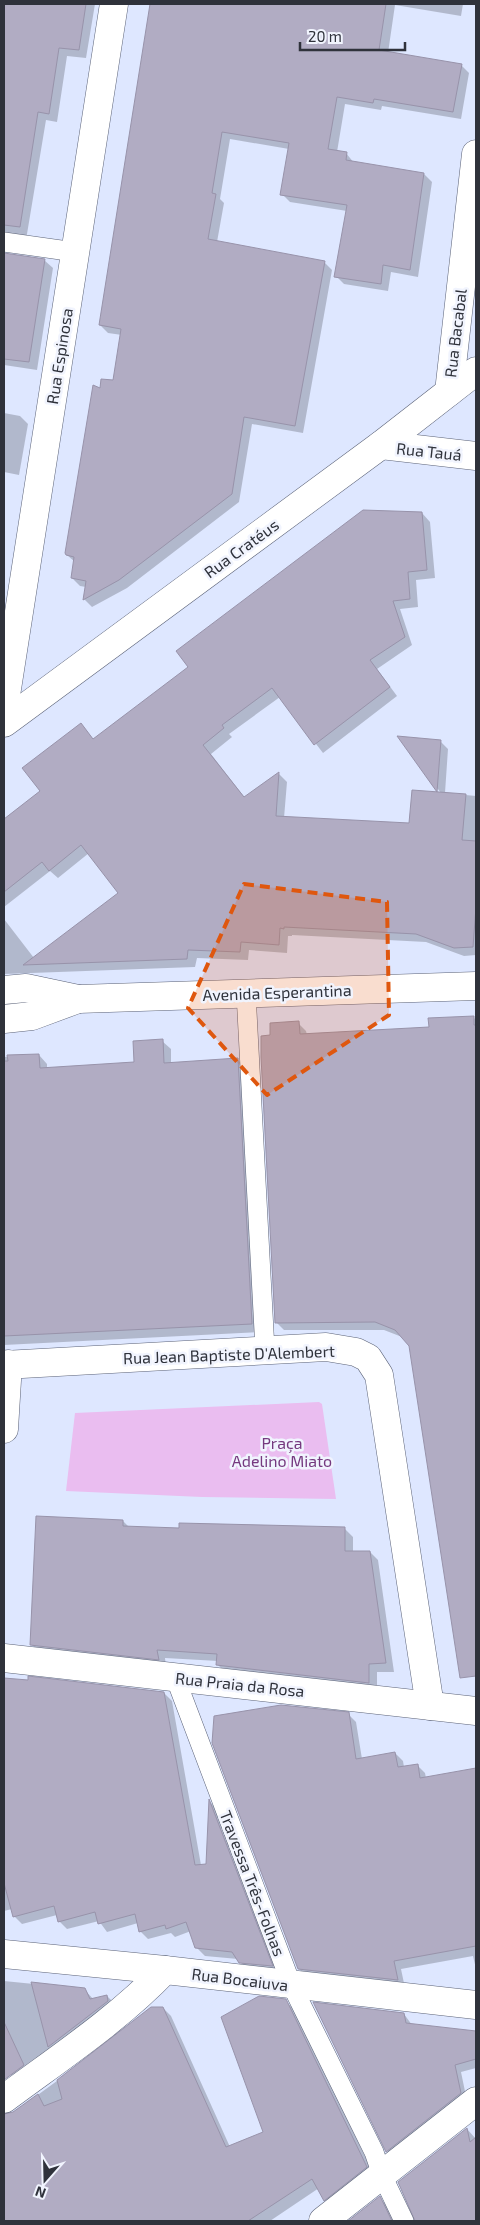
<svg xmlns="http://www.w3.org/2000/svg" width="480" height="2225" font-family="'Exo 2',sans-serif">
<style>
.green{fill:#eabdf0}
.shadow{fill:#0003}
.building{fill:#b1acc3;stroke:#9893aa}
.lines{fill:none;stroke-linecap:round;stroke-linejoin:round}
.service-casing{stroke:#5c6378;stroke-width:20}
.minor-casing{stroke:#5c6378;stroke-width:29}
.service{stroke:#fff;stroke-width:19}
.minor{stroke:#fff;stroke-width:28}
.marked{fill:#df570e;fill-opacity:0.2;stroke:#df570e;stroke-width:4;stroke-dasharray:10 6;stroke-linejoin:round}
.labels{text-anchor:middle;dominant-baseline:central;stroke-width:5;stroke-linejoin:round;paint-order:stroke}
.street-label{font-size:16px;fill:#2f323b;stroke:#f1f4fe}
.park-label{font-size:16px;fill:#75397f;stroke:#f1f4fe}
</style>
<rect width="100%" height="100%" fill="#dee7ff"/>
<polygon class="green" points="319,1402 322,1404 336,1499 202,1497 66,1491 75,1413"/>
<g class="shadow">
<polygon points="4,4 95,4 86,58 67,56 57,122 46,120 26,240 4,245"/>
<polygon points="151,4 463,4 461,16 395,5 388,53 461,65 469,73 461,119 382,106 381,110 345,104 337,152 346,153 354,163 424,174 432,182 418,277 391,272 388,291 344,284 336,276 347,211 290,202 282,194 289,149 230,139 220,199 224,203 217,242 324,262 332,270 303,433 252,424 239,502 127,588 92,607 84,599 86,587 80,586 72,578 75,562 67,555 101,390 114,382 122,335 108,333 100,325"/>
<polygon points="4,255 44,260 53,268 37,370 4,365"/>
<polygon points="4,413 20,416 28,424 19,475 4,472"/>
<polygon points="422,513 430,522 435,578 416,580 418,607 400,609 412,645 377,669 397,696 323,753 280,697 229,734 232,737 211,754 245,798 279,774 287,782 284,818 410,824 441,793 399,738 441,742 448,749 445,793 476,796 476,955 464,956 426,942 292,935 292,936 288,936 287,953 249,950 248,960 197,958 195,967 4,974 4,919 34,958 120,893 89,853 58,878 50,871 4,907 4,821 42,792 81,725 94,740"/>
<polygon points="474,1018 476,1020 476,1667 466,1642 410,1345 402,1337 384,1330 284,1330 276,1322 272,1036 298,1023 306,1031 307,1035 430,1028"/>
<polygon points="162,1041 171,1049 171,1064 238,1060 246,1068 260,1332 4,1345 4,1057 39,1055 47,1064 47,1069 135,1063"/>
<polygon points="123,1521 129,1527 180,1529 344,1528 353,1537 353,1552 370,1552 378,1560 394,1672 377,1672 377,1691 226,1673 217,1664 218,1661 165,1658 166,1667 40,1653 32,1645"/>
<polygon points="4,1680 164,1693 172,1701 201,1865 207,1865 210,1802 217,1809 279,1974 248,1970 238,1959 205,1956 196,1947 191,1931 175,1937 171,1933 148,1939 140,1931 138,1923 107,1932 99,1921 67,1929 59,1921 57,1915 22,1924 14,1916 12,1909 4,1911"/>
<polygon points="348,1714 356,1722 362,1759 395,1753 403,1761 404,1767 417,1765 425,1773 426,1778 476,1769 476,1969 473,1956 401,1969 405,1988 307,1977 299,1969"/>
<polygon points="4,1981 84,1989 94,2000 107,1996 115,2004 19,2083 11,2075 4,2045"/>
<polygon points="285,2001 294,2009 374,2175 333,2208 325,2200 319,2188 270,2221 4,2221 4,2116 13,2113 98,2051 163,2008 171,2016 230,2147 265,2132"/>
<polygon points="404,2014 412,2025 476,2032 476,2068 461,2072 467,2101 394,2158 387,2151"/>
<polygon points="467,2129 476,2139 476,2221 415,2221 416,2216 399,2182"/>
<polygon points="380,2198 387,2206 395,2221 350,2221"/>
</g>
<g class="building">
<polygon points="4,4 86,4 79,50 59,48 49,114 38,112 20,227 4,225"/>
<polygon points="150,4 386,4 379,50 462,64 453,112 374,99 373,103 337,97 328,149 347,152 346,160 424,173 410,270 383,265 381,284 334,277 347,205 280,195 289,143 222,132 212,193 216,194 208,239 325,261 295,426 244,417 232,494 119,580 83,600 86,581 71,578 74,557 66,555 65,553 93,385 100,388 101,379 113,380 121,329 99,325"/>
<polygon points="4,253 45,259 29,362 4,359"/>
<polygon points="363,510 422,512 427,570 408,572 410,599 393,601 405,637 370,660 390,687 314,745 272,688 222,725 224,728 203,745 244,797 279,772 276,816 409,823 412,790 466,794 462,840 476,841 476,907 473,947 454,948 416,934 284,927 284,929 280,928 279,945 241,942 240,952 188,950 187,959 23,965 118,893 81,845 49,871 42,862 4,892 4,819 40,791 22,768 81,723 93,739 188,667 176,651"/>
<polygon points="397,736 441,740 437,792"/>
<polygon points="474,1016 474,1025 476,1025 476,1676 460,1678 409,1346 395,1330 375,1322 275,1323 261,1057 261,1036 270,1035 270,1023 299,1021 300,1034 429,1027 428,1018"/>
<polygon points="163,1039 164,1063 238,1058 252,1324 4,1336 4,1061 8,1061 7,1055 39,1054 40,1068 134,1062 133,1041"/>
<polygon points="36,1516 123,1520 123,1526 179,1528 179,1523 345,1527 345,1551 370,1551 386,1663 369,1664 369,1683 216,1665 217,1654 157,1650 159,1660 30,1645"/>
<polygon points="28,1676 164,1692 195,1865 206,1864 209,1799 273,1966 239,1963 232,1952 195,1948 186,1922 166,1929 165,1925 139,1932 135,1914 98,1924 95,1912 58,1922 54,1906 13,1917 4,1883 4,1678 28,1680"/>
<polygon points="281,1705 349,1712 356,1759 395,1752 398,1767 418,1764 420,1778 476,1768 476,1946 394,1961 398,1980 298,1969 212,1743 214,1716"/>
<polygon points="31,1982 85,1988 90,1999 107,1995 108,2001 48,2047"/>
<polygon points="259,1996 286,1999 367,2167 324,2201 312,2179 248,2221 4,2221 4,2114 13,2112 38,2094 44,2106 62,2099 57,2080 151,2007 163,2007 226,2147 263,2132 221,2017"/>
<polygon points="313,2002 404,2013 406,2023 476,2031 476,2059 455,2065 461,2093 386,2152"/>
<polygon points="4,2022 24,2065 4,2080"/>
<polygon points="467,2128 470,2142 476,2137 476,2221 415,2221 398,2182"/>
<polygon points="380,2196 392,2221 348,2221"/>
</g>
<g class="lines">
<defs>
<g id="service">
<polyline points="4,242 75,252"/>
<polyline points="246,993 265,1350"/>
<polyline points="175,1677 292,1986 374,2152 382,2175 404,2221"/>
</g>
<g id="minor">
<polyline points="449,392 476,154"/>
<polyline points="381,445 476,456"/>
<polyline points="4,708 114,4"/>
<polyline points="4,723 381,445 476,371"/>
<polyline points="4,990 26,988 78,999 476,986"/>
<polyline points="4,1019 32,1016 78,999"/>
<polyline points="4,1365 326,1347 356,1352 368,1358 379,1375 430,1706"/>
<polyline points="4,1429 8,1364"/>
<polyline points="4,1658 476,1711"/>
<polyline points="4,1954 165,1970 476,2005"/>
<path d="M 4,2099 C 59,2058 117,2020 165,1970"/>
<polyline points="323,2221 476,2101"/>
</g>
</defs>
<use href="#service" class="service-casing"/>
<use href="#minor" class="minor-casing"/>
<use href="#service" class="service"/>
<use href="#minor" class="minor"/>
</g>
<path class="marked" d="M 244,884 L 387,902 L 389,1015 L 267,1095 L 188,1008 Z"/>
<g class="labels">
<g class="street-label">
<text transform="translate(455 333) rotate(-83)">Rua Bacabal</text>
<text transform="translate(59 356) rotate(-81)">Rua Espinosa</text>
<text transform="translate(429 451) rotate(6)">Rua Tauá</text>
<text transform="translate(241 548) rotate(-36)">Rua Cratéus</text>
<text transform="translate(277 992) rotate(-2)">Avenida Esperantina</text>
<text transform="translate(229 1354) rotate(-2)">Rua Jean Baptiste D'Alembert</text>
<text transform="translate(240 1684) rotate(6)">Rua Praia da Rosa</text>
<text transform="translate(253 1883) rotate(69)">Travessa Três-Folhas</text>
<text transform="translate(240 1979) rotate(7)">Rua Bocaiuva</text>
</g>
<g class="park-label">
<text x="282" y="1442">Praça<tspan x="282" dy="18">Adelino Miato</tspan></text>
</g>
</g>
<rect width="480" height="2225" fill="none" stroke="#2f323b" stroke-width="10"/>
<g transform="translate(45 2180) rotate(200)" stroke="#f1f4fe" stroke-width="4" paint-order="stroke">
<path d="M0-4L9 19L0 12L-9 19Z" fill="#2f323b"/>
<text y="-8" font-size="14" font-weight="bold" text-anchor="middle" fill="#2f323b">N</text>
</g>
<path d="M300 42v8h105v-8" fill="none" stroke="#2f323b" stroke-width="2.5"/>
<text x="308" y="42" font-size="15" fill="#2f323b" stroke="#f1f4fe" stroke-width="4" paint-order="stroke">20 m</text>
</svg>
